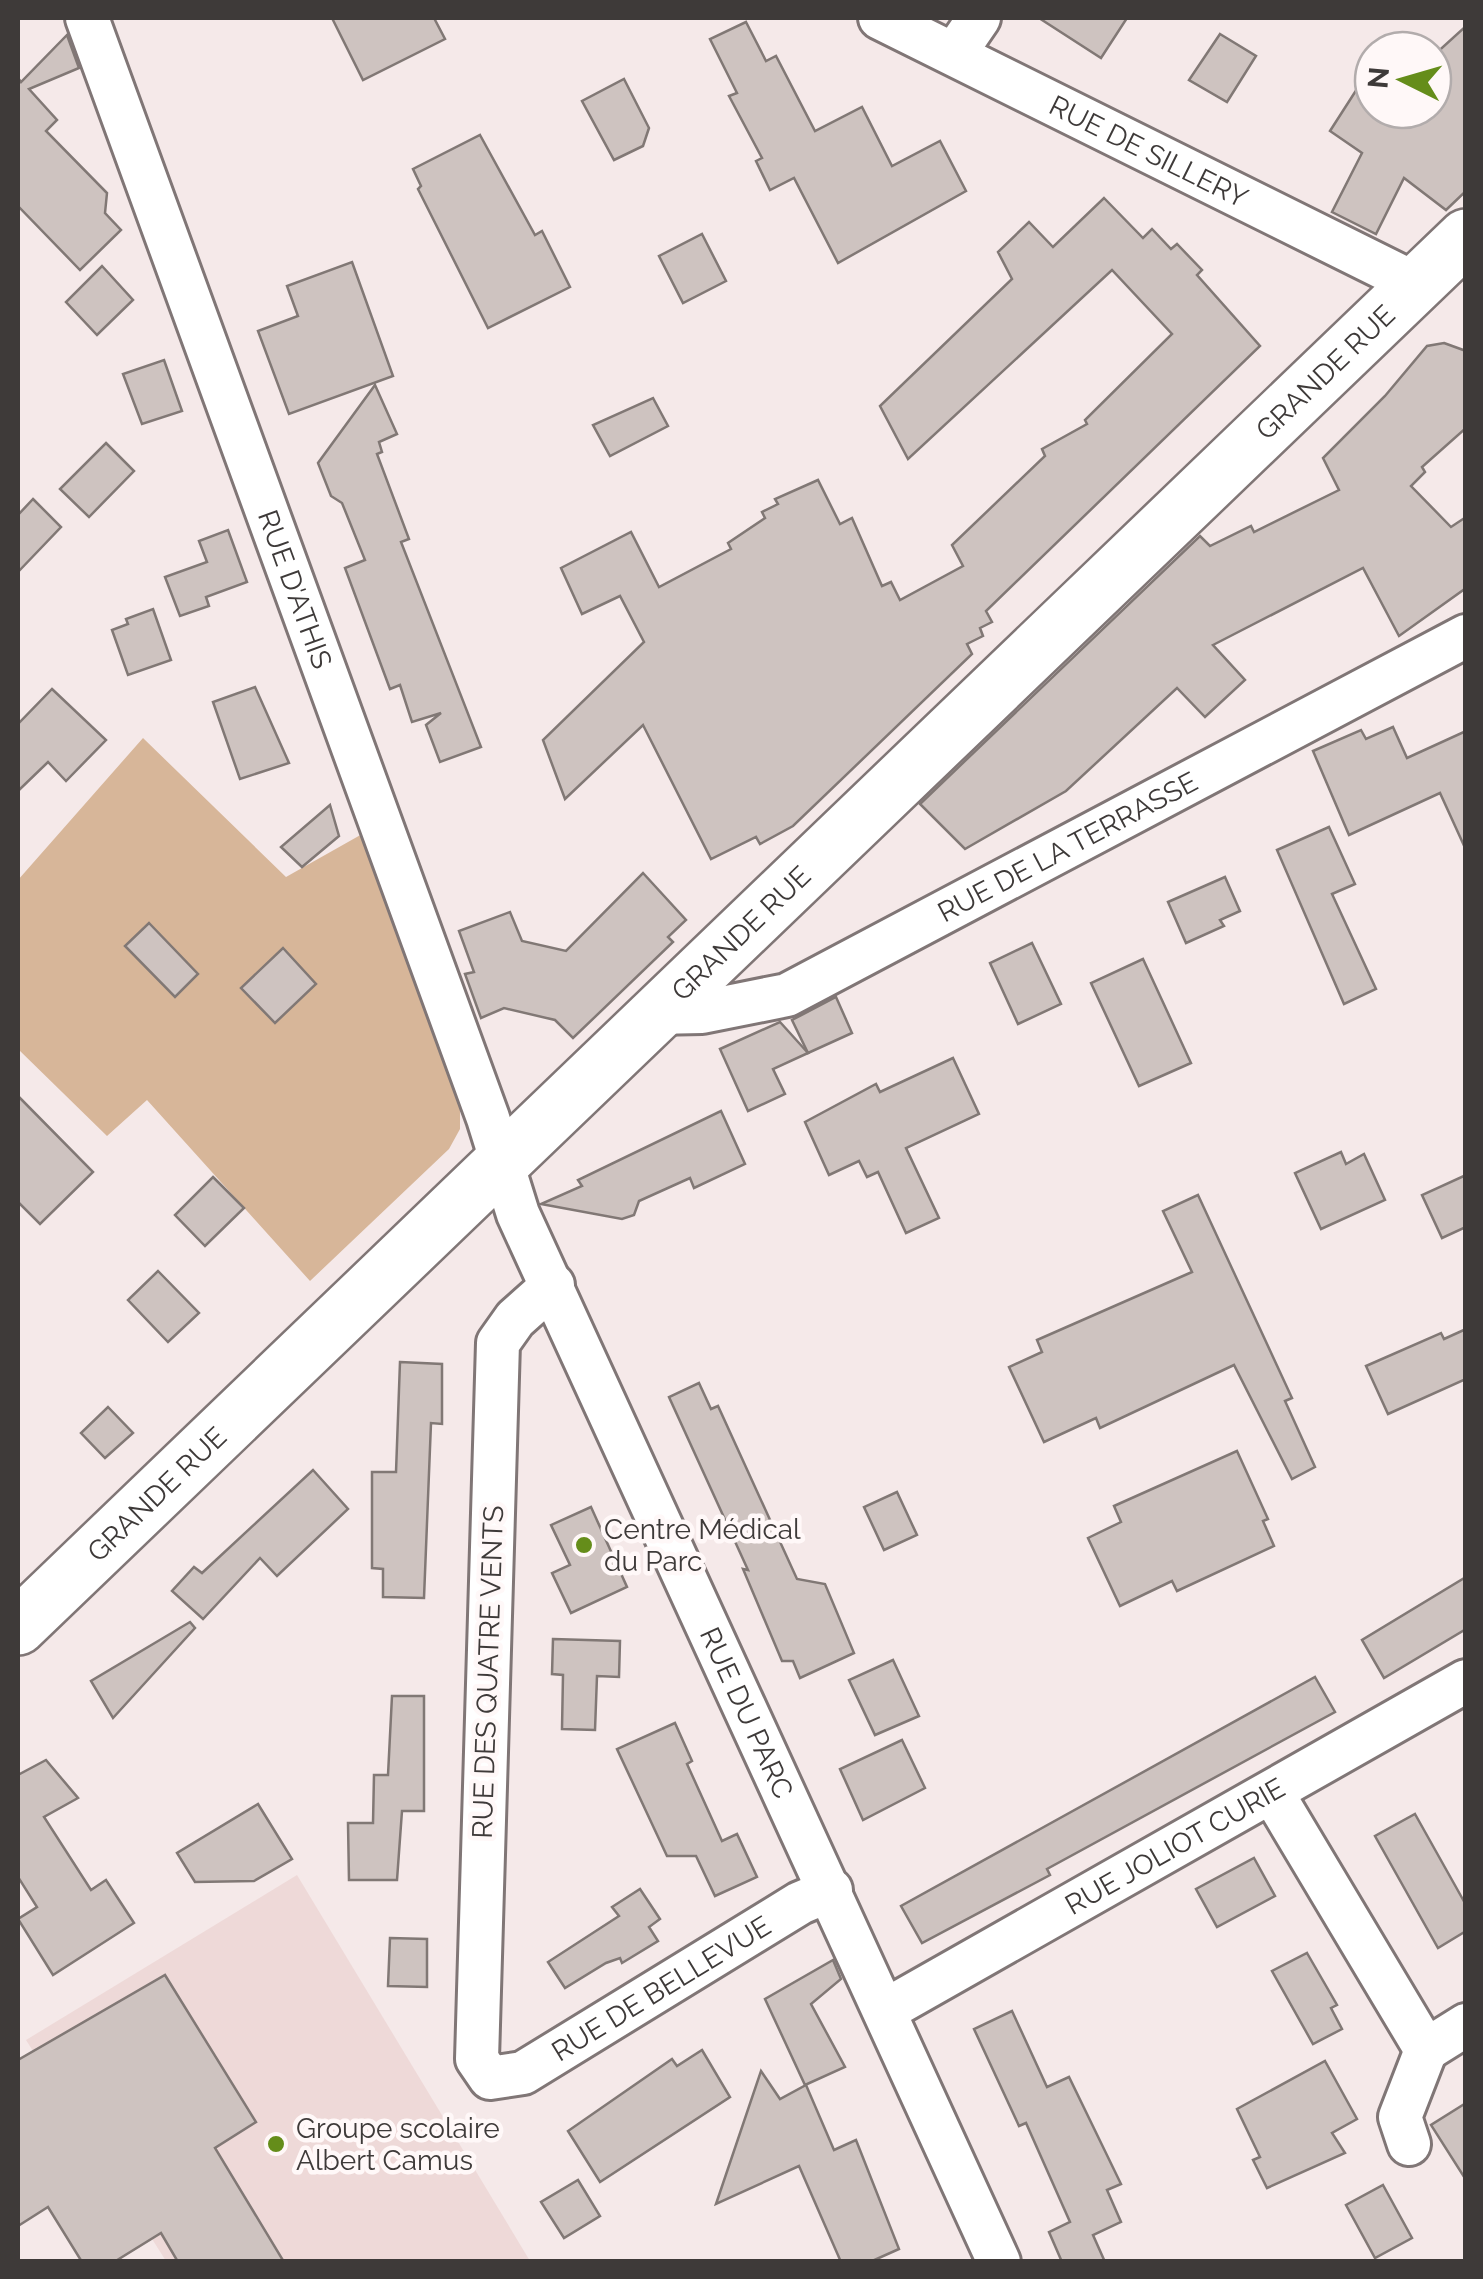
<svg xmlns="http://www.w3.org/2000/svg" width="1483" height="2279" font-family="Raleway,sans-serif">
<style>
.built{fill:#eed9d8}
.green{fill:#d7b699}
.building{fill:#cec3c0;stroke:#817875;stroke-width:2.5}
.lines{fill:none;stroke-linecap:round;stroke-linejoin:round}
.minor-casing{stroke:#807676;stroke-width:48}
.major-casing{stroke:#807676;stroke-width:60}
.minor{stroke:#fff;stroke-width:42}
.major{stroke:#fff;stroke-width:55}
.poi-dot{fill:#658d1a;stroke:#fff8f8;stroke-width:4}
.labels{text-anchor:middle;dominant-baseline:central;stroke-width:9;stroke-linejoin:round;paint-order:stroke}
.street-label{font-size:28px;fill:#3e3a39;stroke:#fff8f8}
.poi-label{font-size:28px;fill:#3e3a39;stroke:#fff8f8;text-anchor:start}
</style>
<rect width="100%" height="100%" fill="#f5e9e9"/>
<polygon class="built" points="297,1875 530,2261 166,2261 26,2040"/>
<polygon class="green" points="143,738 286,877 364,833 460,1109 460,1129 449,1149 310,1281 147,1100 107,1136 18,1049 18,880"/>
<g class="building">
<polygon points="332,18 434,18 445,39 363,80"/>
<polygon points="1039,18 1127,18 1101,58"/>
<polygon points="746,22 766,61 776,56 815,131 862,107 892,166 940,141 966,191 838,263 794,178 770,190 756,161 762,158 729,96 737,93 710,39"/>
<polygon points="1466,26 1466,191 1446,210 1404,178 1376,234 1332,212 1362,153 1330,131 1373,64 1373,110 1433,110 1433,56"/>
<polygon points="1220,34 1256,56 1227,102 1189,80"/>
<polygon points="67,35 79,68 29,89 57,120 46,131 107,193 105,213 121,230 80,270 18,206 18,78 21,82"/>
<polygon points="624,79 649,128 643,146 614,160 582,101"/>
<polygon points="480,135 535,235 542,231 570,287 488,328 418,189 421,186 413,169"/>
<polygon points="1104,198 1143,238 1152,229 1171,249 1177,244 1202,270 1197,275 1260,346 986,611 992,622 980,628 983,636 967,644 972,654 793,826 760,844 756,837 711,859 643,725 565,799 543,740 644,642 620,596 582,614 561,568 631,532 659,587 731,549 728,543 765,518 762,512 778,504 775,499 818,480 840,524 852,518 882,586 891,582 900,600 963,566 952,545 1045,456 1042,449 1087,424 1085,420 1172,334 1112,270 908,459 880,406 1012,279 998,252 1029,222 1053,247"/>
<polygon points="702,234 726,281 683,303 659,256"/>
<polygon points="352,262 393,376 289,414 258,331 298,316 287,286"/>
<polygon points="102,266 133,300 97,335 66,302"/>
<polygon points="1444,343 1466,351 1466,428 1422,467 1425,472 1411,486 1451,527 1466,517 1466,588 1399,636 1363,568 1213,645 1245,680 1205,717 1177,688 1066,791 965,849 920,804 1200,536 1210,546 1251,526 1254,532 1339,490 1323,458 1385,396 1427,346"/>
<polygon points="164,360 182,411 142,424 123,374"/>
<polygon points="375,385 397,434 379,442 382,452 377,454 409,539 401,542 481,747 440,762 426,725 441,713 412,722 400,685 390,689 345,568 365,560 342,503 331,496 318,463"/>
<polygon points="653,398 668,426 610,456 593,425"/>
<polygon points="106,443 134,471 89,517 60,489"/>
<polygon points="33,499 61,527 18,572 18,515"/>
<polygon points="228,530 247,582 206,597 209,606 180,616 165,577 207,562 199,541"/>
<polygon points="153,609 171,660 128,675 112,630 128,624 126,619"/>
<polygon points="255,687 289,763 240,779 213,702"/>
<polygon points="52,689 106,740 66,781 48,762 18,791 18,724"/>
<polygon points="1393,727 1407,758 1466,731 1466,850 1440,793 1349,835 1313,751 1361,730 1366,739"/>
<polygon points="330,805 339,836 302,867 281,847"/>
<polygon points="1329,827 1355,884 1332,894 1376,989 1344,1004 1277,850"/>
<polygon points="643,873 686,920 668,937 673,942 573,1038 555,1020 504,1008 481,1018 465,974 474,972 459,931 510,912 522,941 566,951"/>
<polygon points="1225,877 1240,911 1220,920 1224,926 1186,943 1168,902"/>
<polygon points="149,923 198,974 175,997 125,946"/>
<polygon points="1032,943 1061,1004 1018,1024 990,963"/>
<polygon points="283,948 316,984 275,1023 241,988"/>
<polygon points="1143,959 1191,1063 1139,1086 1091,983"/>
<polygon points="836,997 852,1033 808,1053 792,1020"/>
<polygon points="780,1022 808,1053 773,1069 785,1094 748,1111 720,1049"/>
<polygon points="953,1058 979,1114 906,1148 939,1218 906,1233 878,1172 867,1177 859,1161 829,1175 805,1122 876,1084 880,1092"/>
<polygon points="18,1096 93,1172 40,1224 18,1202"/>
<polygon points="721,1111 745,1164 694,1188 690,1178 639,1201 634,1215 622,1219 541,1204 582,1186 578,1180"/>
<polygon points="1341,1152 1346,1164 1364,1154 1385,1200 1321,1229 1295,1173"/>
<polygon points="1466,1175 1466,1227 1442,1238 1422,1195"/>
<polygon points="213,1177 244,1208 205,1246 175,1215"/>
<polygon points="1198,1195 1292,1398 1285,1401 1315,1467 1292,1479 1234,1365 1100,1428 1096,1418 1044,1442 1009,1367 1042,1352 1037,1340 1192,1272 1163,1211"/>
<polygon points="158,1271 199,1313 168,1342 128,1300"/>
<polygon points="1466,1329 1466,1379 1388,1414 1366,1366 1441,1333 1444,1339"/>
<polygon points="400,1362 442,1364 442,1424 431,1423 424,1598 383,1597 383,1569 372,1568 372,1472 396,1472"/>
<polygon points="699,1383 711,1409 718,1406 797,1579 825,1584 854,1653 800,1678 793,1661 782,1661 743,1569 748,1570 669,1397"/>
<polygon points="108,1407 133,1433 105,1458 81,1433"/>
<polygon points="1237,1451 1268,1519 1263,1521 1274,1546 1177,1591 1172,1581 1120,1606 1088,1538 1121,1522 1114,1506"/>
<polygon points="313,1470 348,1509 277,1576 260,1558 203,1619 172,1591 194,1567 202,1573"/>
<polygon points="897,1492 917,1535 884,1550 864,1507"/>
<polygon points="591,1507 627,1587 571,1613 552,1573 570,1565 551,1525"/>
<polygon points="1466,1577 1466,1629 1384,1678 1362,1640"/>
<polygon points="190,1622 195,1628 113,1718 91,1681"/>
<polygon points="553,1639 620,1641 619,1677 597,1676 595,1730 562,1729 563,1675 552,1674"/>
<polygon points="893,1660 919,1716 875,1735 849,1680"/>
<polygon points="1315,1677 1335,1712 1047,1869 1050,1875 922,1943 901,1906"/>
<polygon points="392,1696 424,1696 424,1811 402,1811 397,1880 349,1880 348,1823 373,1823 374,1775 388,1775"/>
<polygon points="675,1723 692,1761 687,1764 722,1841 737,1834 757,1877 715,1896 696,1856 667,1856 617,1749"/>
<polygon points="902,1740 925,1788 863,1820 840,1769"/>
<polygon points="46,1760 78,1798 44,1817 91,1890 106,1880 134,1923 53,1975 18,1919 37,1907 18,1877 18,1775"/>
<polygon points="258,1804 292,1859 254,1881 195,1882 177,1853"/>
<polygon points="1415,1814 1466,1905 1466,1931 1438,1948 1375,1836"/>
<polygon points="1254,1858 1275,1896 1217,1927 1196,1889"/>
<polygon points="640,1889 660,1919 649,1927 658,1941 622,1963 620,1958 606,1963 565,1988 548,1962 619,1916 612,1907"/>
<polygon points="390,1938 427,1939 427,1987 388,1986"/>
<polygon points="1307,1953 1337,2005 1331,2008 1342,2029 1313,2044 1272,1971"/>
<polygon points="833,1960 841,1979 811,2004 845,2067 805,2085 765,1999"/>
<polygon points="165,1975 256,2122 215,2148 284,2262 178,2262 161,2233 114,2262 82,2262 48,2207 18,2226 18,2060"/>
<polygon points="1012,2011 1047,2087 1069,2077 1121,2184 1107,2190 1121,2222 1093,2235 1105,2262 1062,2262 1049,2232 1070,2222 1026,2123 1019,2126 974,2029"/>
<polygon points="702,2050 730,2097 600,2182 568,2131 672,2059 677,2066"/>
<polygon points="1325,2061 1357,2119 1332,2133 1345,2153 1267,2188 1253,2160 1260,2157 1237,2109"/>
<polygon points="761,2071 780,2099 806,2085 834,2150 856,2140 899,2249 870,2262 841,2262 799,2166 716,2204"/>
<polygon points="1466,2103 1466,2180 1431,2125"/>
<polygon points="578,2180 600,2216 564,2238 541,2202"/>
<polygon points="1383,2185 1412,2238 1375,2258 1346,2205"/>
</g>
<g class="lines">
<defs>
<g id="minor">
<path id="s1" d="M 87,18 L 488,1118 L 518,1214 L 999,2262"/>
<path id="s2" d="M 880,18 L 1416,284"/>
<polyline points="955,53 979,18"/>
<path id="s3" d="M 654,1013 L 702,1012 L 787,995 L 1466,636"/>
<path id="s4" d="M 553,1285 L 515,1319 L 498,1343 L 477,2059 L 490,2078 L 523,2073 L 800,1903 L 831,1890"/>
<polyline points="1273,1794 1426,2050 1466,2025"/>
<path id="s5" d="M 886,2010 L 1466,1681"/>
<polyline points="1409,2144 1400,2117 1426,2050"/>
</g>
<g id="major">
<path id="s6" d="M 18,1627 L 1466,237"/>
</g>
</defs>
<use href="#minor" class="minor-casing"/>
<use href="#major" class="major-casing"/>
<use href="#minor" class="minor"/>
<use href="#major" class="major"/>
</g>
<g class="poi-dot">
<circle cx="584" cy="1545" r="10"/>
<circle cx="276" cy="2144" r="10"/>
</g>
<g class="labels">
<g class="street-label">
<text stroke="none"><textPath href="#s2" startOffset="300">RUE DE SILLERY</textPath></text>
<text stroke="none"><textPath href="#s6" startOffset="1812">GRANDE RUE</textPath></text>
<text stroke="none"><textPath href="#s1" startOffset="608">RUE D'ATHIS</textPath></text>
<text stroke="none"><textPath href="#s3" startOffset="452">RUE DE LA TERRASSE</textPath></text>
<text stroke="none"><textPath href="#s6" startOffset="1002">GRANDE RUE</textPath></text>
<text stroke="none"><textPath href="#s6" startOffset="192">GRANDE RUE</textPath></text>
<text transform="translate(488 1672) rotate(-88)">RUE DES QUATRE VENTS</text>
<text stroke="none"><textPath href="#s1" startOffset="1820">RUE DU PARC</textPath></text>
<text stroke="none"><textPath href="#s5" startOffset="332">RUE JOLIOT CURIE</textPath></text>
<text stroke="none"><textPath href="#s4" startOffset="1015">RUE DE BELLEVUE</textPath></text>
</g>
<g class="poi-label">
<text x="604" y="1529">Centre Médical<tspan x="604" dy="32">du Parc</tspan></text>
<text x="296" y="2128">Groupe scolaire<tspan x="296" dy="32">Albert Camus</tspan></text>
</g>
</g>
<rect width="1483" height="2279" fill="none" stroke="#3e3a39" stroke-width="40"/>
<g transform="translate(1403 80) rotate(275)"><circle r="48" fill="#fff8f8" stroke="#b2acac" stroke-width="2.5"/>
<path d="M0-8L18 38L0 25L-18 38Z" fill="#658d1a"/>
<text y="-15" font-size="28" font-weight="bold" text-anchor="middle" fill="#3e3a39">N</text>
</g>
</svg>
